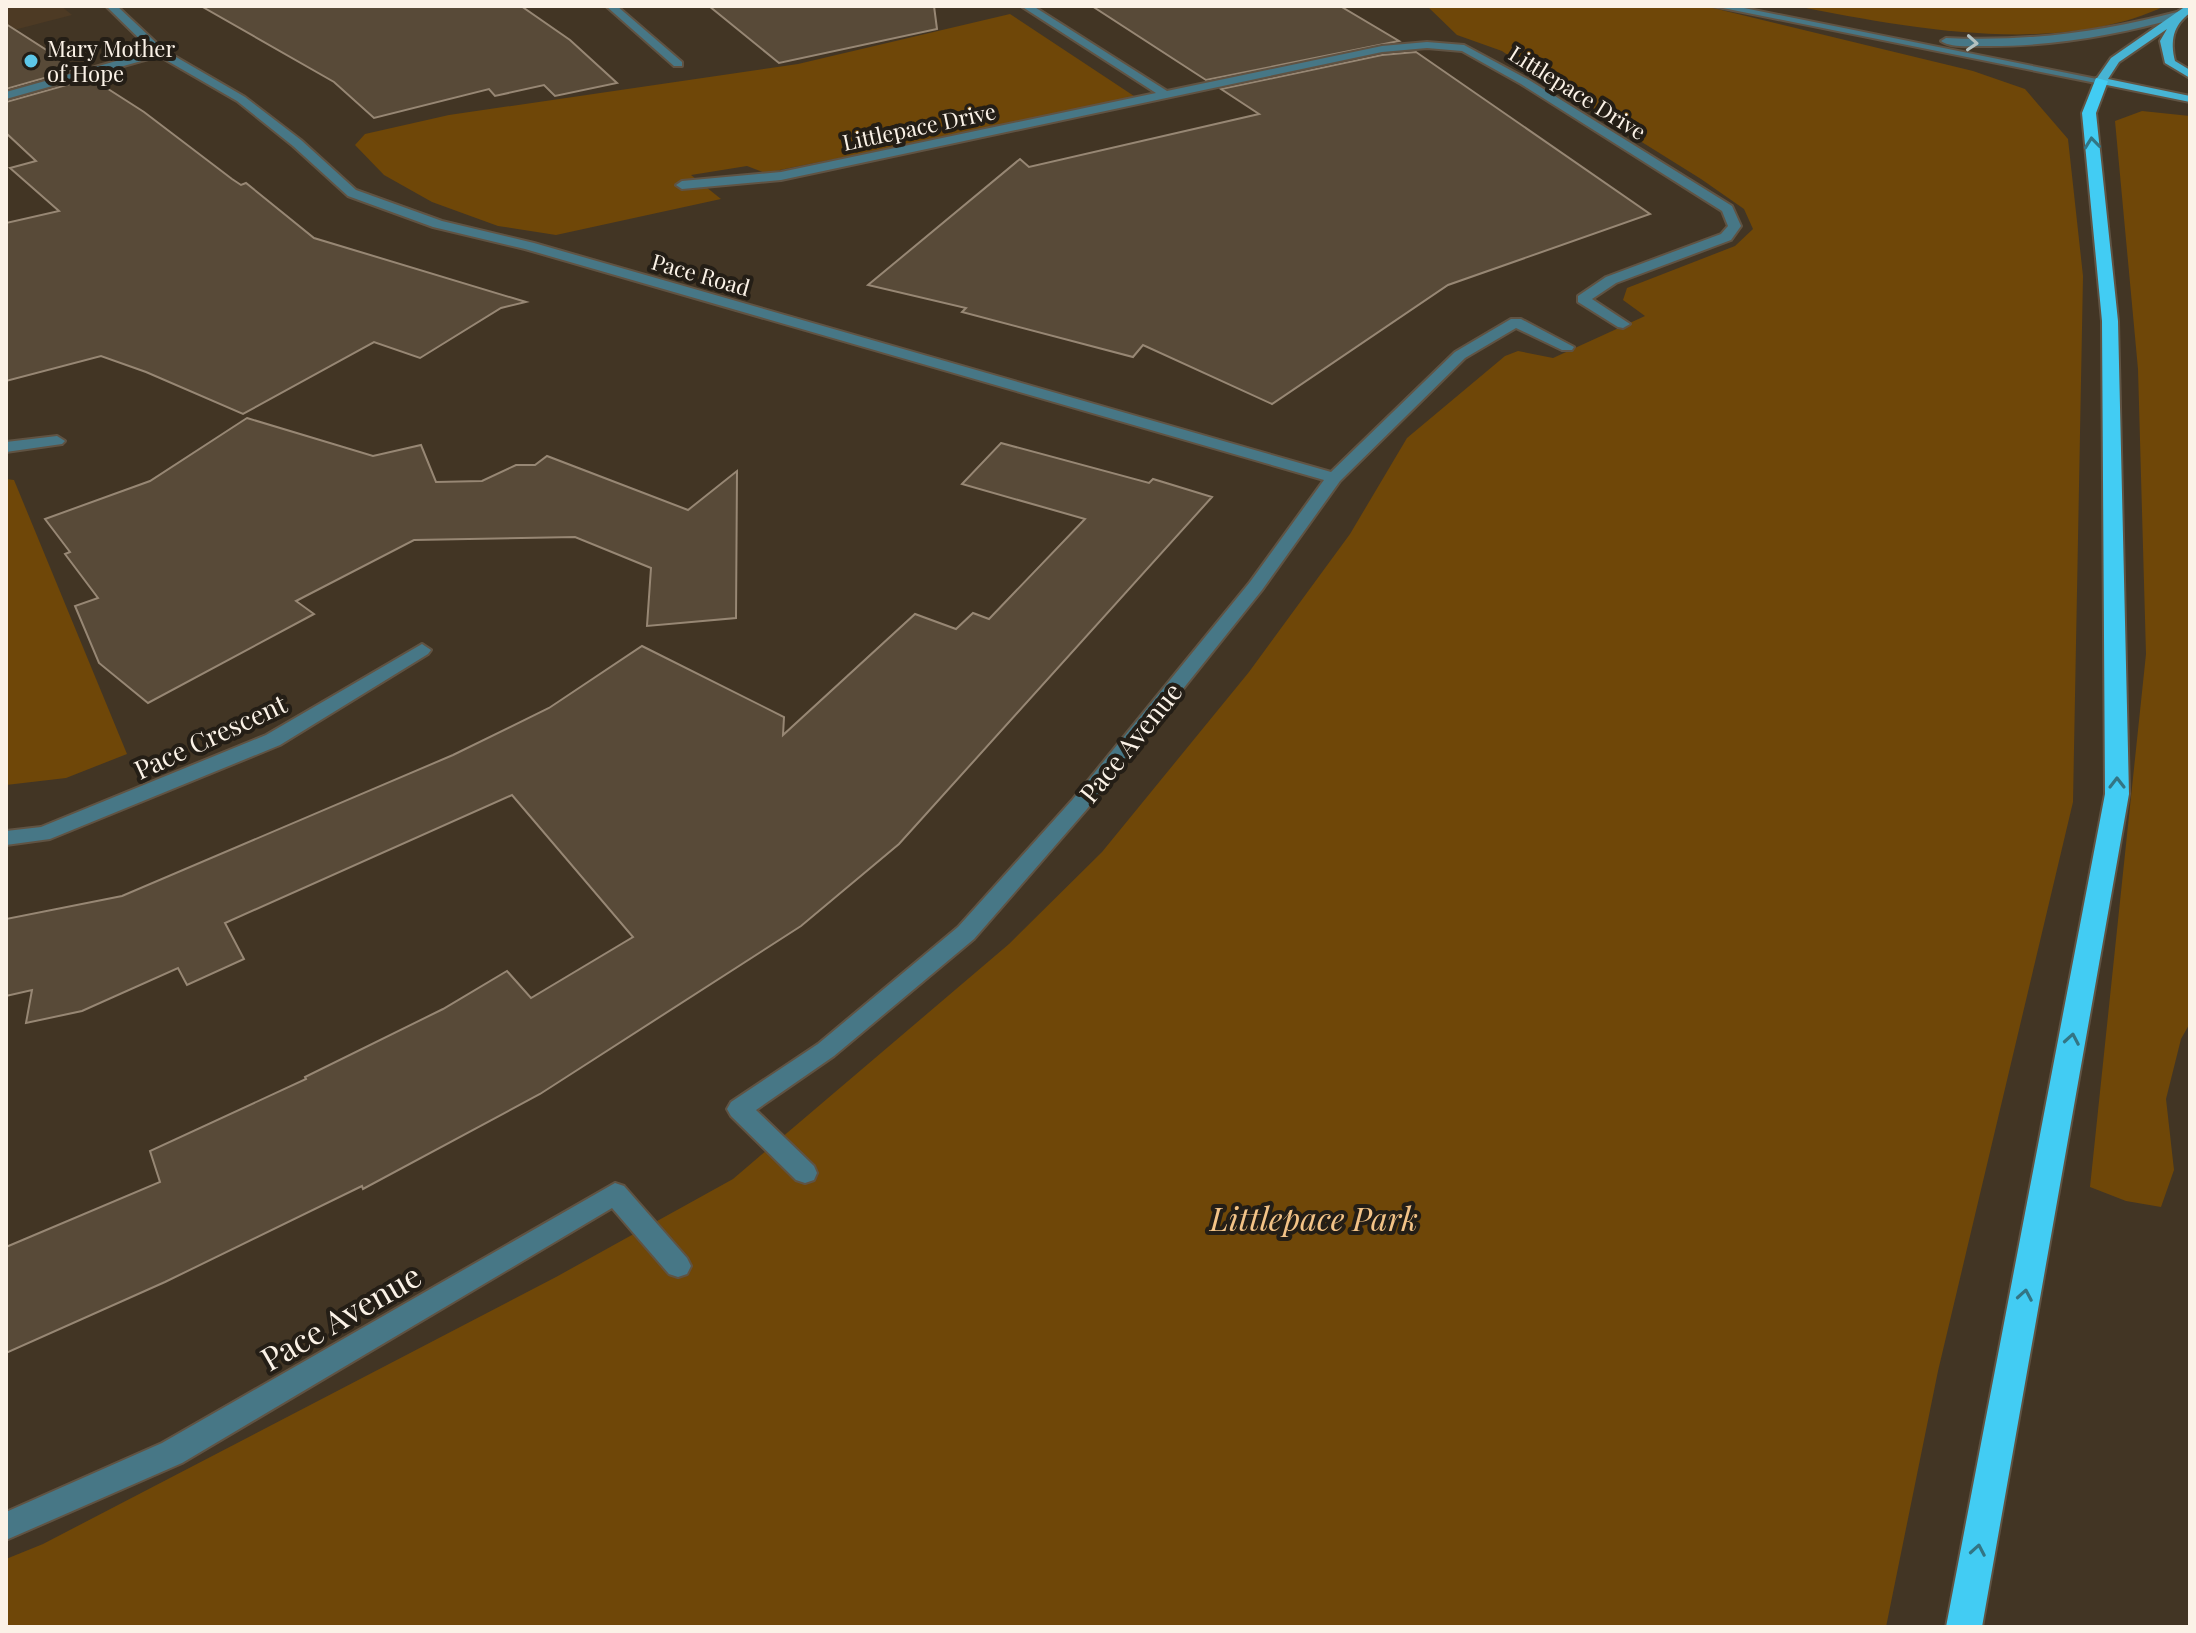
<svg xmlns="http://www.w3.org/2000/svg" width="2196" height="1633" font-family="'Playfair Display',serif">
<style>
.built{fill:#4d3a24}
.green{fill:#6f4708}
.building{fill:#584a38;stroke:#978774;stroke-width:2}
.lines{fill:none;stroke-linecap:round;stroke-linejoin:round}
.minor-casing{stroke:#605343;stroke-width:4}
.major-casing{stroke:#605343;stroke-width:4}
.highway-casing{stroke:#605343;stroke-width:4}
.minor{fill:#477786;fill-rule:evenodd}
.major{fill:#47b4d4;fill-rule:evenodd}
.highway{fill:#42ccf3;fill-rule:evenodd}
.oneway{stroke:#b3c1c0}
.oneway2{stroke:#337584}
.poi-dot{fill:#5dc7e8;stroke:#241e16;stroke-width:3}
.labels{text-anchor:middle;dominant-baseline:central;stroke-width:8;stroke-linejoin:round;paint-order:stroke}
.far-poi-label{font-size:22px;fill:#fbf2e7;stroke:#241e16;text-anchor:start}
.far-street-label{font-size:22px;fill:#fbf2e7;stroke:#241e16}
.street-label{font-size:26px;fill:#fbf2e7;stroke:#241e16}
.near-park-label{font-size:32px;font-style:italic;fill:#f3c387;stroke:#241e16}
.near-street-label{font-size:32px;fill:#fbf2e7;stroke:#241e16}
</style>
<rect width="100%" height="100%" fill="#423524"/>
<polygon class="built" points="6,6 61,6 72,15 6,32"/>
<g class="green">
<polygon points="1427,6 1705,6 1973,71 2025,89 2068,139 2083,276 2073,802 1938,1371 1886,1627 6,1627 6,1559 43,1544 556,1277 733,1179 1009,944 1102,852 1249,672 1350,534 1407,438 1505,356 1518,351 1553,358 1645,316 1623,300 1627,288 1735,246 1753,229 1744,209 1701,179 1552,86 1502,51 1457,35"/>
<path d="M 1796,6 L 2165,6 C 2057,57 1908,28 1796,6 Z"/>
<polygon points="1010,14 1137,98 765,173 747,166 691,175 721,199 556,235 498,226 432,202 384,175 355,145 365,134 449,115 798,64"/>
<polygon points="2142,111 2190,116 2190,1023 2181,1039 2166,1099 2174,1170 2161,1207 2126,1201 2090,1187 2146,654 2138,369 2115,121"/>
<polygon points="6,479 14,480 127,754 66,778 6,785"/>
</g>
<g class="building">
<polygon points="201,6 521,6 570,40 617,83 555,96 544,85 495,96 489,89 374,118 334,82"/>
<polygon points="709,6 934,6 937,29 779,63"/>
<polygon points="1092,6 1340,6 1399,41 1206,80"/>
<polygon points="6,24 76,69 6,89"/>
<polygon points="1416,52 1650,214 1448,285 1272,404 1143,345 1133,357 962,312 966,308 868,285 1020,159 1029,167 1259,114 1221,89 1382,55"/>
<polygon points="91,78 144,112 232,179 241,185 246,183 314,238 526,302 501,308 420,358 374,342 243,414 146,372 101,356 6,381 6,223 59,211 10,168 36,161 6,133 6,102"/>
<polygon points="247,418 373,456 421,445 436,482 482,481 516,465 535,465 547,456 688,510 737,471 736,618 647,626 651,568 575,537 414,540 296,601 314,614 148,703 99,663 75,606 98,598 65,554 70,552 45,519 150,481"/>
<polygon points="1001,443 1149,483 1153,479 1212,497 899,844 801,926 540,1094 363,1189 362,1186 165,1282 6,1353 6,1247 160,1182 150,1151 306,1079 305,1077 443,1009 507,971 531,998 633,937 512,795 225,923 244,959 187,985 178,968 82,1011 26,1023 32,990 6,996 6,919 122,896 453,755 549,708 642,646 784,717 783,735 915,614 956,629 973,613 989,619 1085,519 962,484"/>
</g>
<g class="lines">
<defs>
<g id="minor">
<polygon points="106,6 117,6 164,50 245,97 301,140 356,190 442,221 534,243 1331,472 1455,352 1511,319 1521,319 1574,347 1572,350 1562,350 1516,328 1465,358 1340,481 1262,590 1087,809 974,939 834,1056 756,1110 814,1166 817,1173 814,1180 805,1183 796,1180 731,1116 727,1109 731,1102 818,1044 958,927 1073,799 1250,582 1324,480 525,249 433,227 348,196 293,146 237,101 159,56 6,99 6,92 152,51"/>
<polygon points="606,6 617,6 682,62 682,66 674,66"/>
<polygon points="1021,6 1033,6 1167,91 1382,46 1427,42 1464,45 1529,80 1732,206 1741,226 1731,240 1616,283 1592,299 1630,324 1623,328 1618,327 1578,302 1578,296 1606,277 1721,234 1728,226 1722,211 1521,84 1462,51 1427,48 1382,52 781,180 682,189 676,185 682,181 781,172 1156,93"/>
<polygon points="1713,6 1734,6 2107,81 2101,84"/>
<path d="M 2181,11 L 2185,12 L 2185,16 C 2118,35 2052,47 1983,46 C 1970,46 1951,48 1941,41 L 1946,38 C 2028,42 2102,32 2181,11 Z"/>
<polygon points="57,436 65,441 62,444 6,452 6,442"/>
<polygon points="422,644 431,650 428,654 280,745 50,839 6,845 6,831 41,827 266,735"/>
<polygon points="615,1183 624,1186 687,1258 691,1266 687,1274 678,1277 669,1274 612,1208 182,1463 6,1540 6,1512 162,1443"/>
</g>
<path id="major" d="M 2186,6 L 2190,6 L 2190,13 C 2173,25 2170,41 2175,61 L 2190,70 L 2190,78 L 2165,63 L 2160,41 L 2167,29 L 2119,62 L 2108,79 L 2190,96 L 2190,102 L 2097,83 L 2095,81 L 2111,58 Z"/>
<polygon id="highway" points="2096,78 2108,81 2096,113 2118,321 2129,794 1982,1627 1946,1627 2105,794 2102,321 2082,113"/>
</defs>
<use href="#minor" class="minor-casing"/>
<use href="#major" class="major-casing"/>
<use href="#highway" class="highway-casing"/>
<use href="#minor" class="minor"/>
<use href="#major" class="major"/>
<use href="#highway" class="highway"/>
</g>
<defs><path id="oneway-chevron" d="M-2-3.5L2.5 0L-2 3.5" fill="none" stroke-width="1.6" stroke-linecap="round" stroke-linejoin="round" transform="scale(2)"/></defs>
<use class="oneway" href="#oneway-chevron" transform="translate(1972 43) rotate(4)"/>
<g class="oneway2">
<use href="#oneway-chevron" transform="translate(2092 143) rotate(-96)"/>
<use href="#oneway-chevron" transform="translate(2117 783) rotate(-90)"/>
<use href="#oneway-chevron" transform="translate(2072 1039) rotate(-80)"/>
<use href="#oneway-chevron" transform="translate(2025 1295) rotate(-80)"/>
<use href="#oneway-chevron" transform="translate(1978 1550) rotate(-80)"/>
</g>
<circle class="poi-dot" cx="31" cy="61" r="8"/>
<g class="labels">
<g class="far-poi-label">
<text x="47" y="48">Mary Mother<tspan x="47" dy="25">of Hope</tspan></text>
</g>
<g class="far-street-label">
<text transform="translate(1578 92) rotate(32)">Littlepace Drive</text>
<text transform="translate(919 126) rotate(-12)">Littlepace Drive</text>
<text transform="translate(701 274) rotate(16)">Pace Road</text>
</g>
<g class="street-label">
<text transform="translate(210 736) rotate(-25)">Pace Crescent</text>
<text transform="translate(1130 742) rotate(-51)">Pace Avenue</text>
</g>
<g class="near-park-label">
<text x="1314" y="1217">Littlepace Park</text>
</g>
<g class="near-street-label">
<text transform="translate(340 1316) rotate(-30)">Pace Avenue</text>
</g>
</g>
<rect width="2196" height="1633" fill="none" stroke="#fbf2e7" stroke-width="16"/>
</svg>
